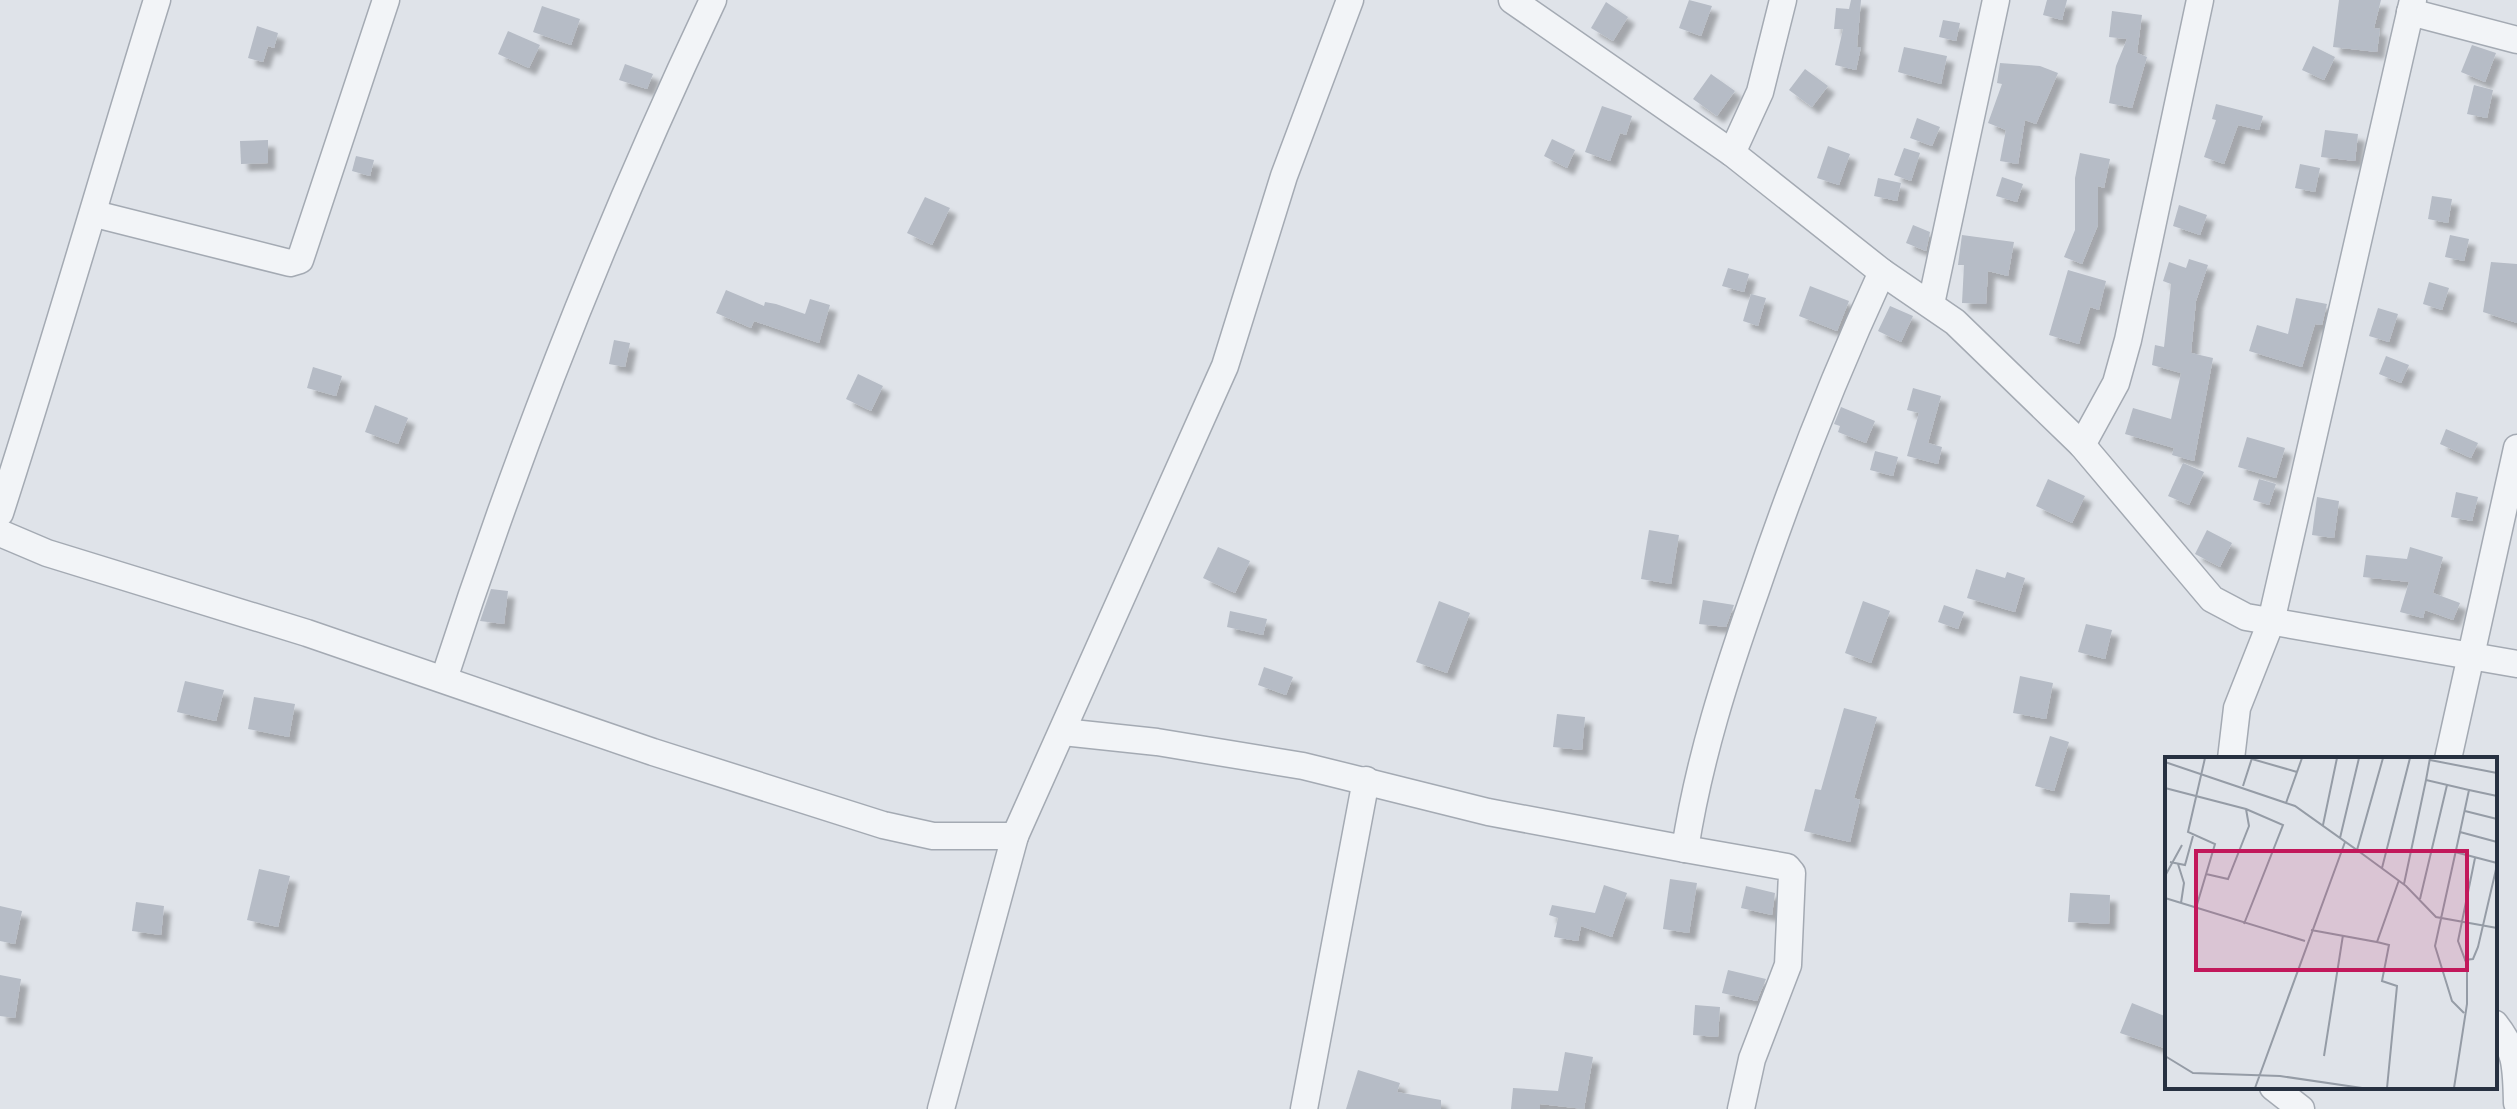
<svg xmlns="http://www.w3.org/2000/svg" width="2517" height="1109" font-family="Mulish,sans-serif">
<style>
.building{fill:#b6bcc6;filter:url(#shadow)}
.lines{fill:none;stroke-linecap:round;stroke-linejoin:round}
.minor-casing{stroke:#a4aab3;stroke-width:29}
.minor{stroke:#f2f4f7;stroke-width:26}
.inset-road{fill:none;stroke:#959ca6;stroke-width:2}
.view{fill:#c2185b;fill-opacity:0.15;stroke:#c2185b;stroke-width:4}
.inset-edge{fill:none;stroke:#273141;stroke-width:4}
</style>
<defs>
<filter id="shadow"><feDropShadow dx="7" dy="7" stdDeviation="2" flood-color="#0004"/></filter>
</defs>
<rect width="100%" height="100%" fill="#dfe3e9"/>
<g class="building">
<polygon points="1689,0 1712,6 1701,36 1679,28"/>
<polygon points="1851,0 1861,0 1857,47 1861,47 1856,70 1835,65 1843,29 1834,29 1836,8 1849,9"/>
<polygon points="2047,0 2067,0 2062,20 2043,15"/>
<polygon points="2339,0 2381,0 2374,28 2380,29 2377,52 2333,47"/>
<polygon points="1606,2 1628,17 1613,41 1591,28"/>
<polygon points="542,6 580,19 571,45 533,32"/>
<polygon points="2112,11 2142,15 2137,53 2147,57 2132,108 2109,103 2116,66 2127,39 2109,37"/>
<polygon points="1943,20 1960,23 1956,41 1939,37"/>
<polygon points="257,26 278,33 274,48 268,46 263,62 248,58"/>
<polygon points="508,31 540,45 529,68 498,54"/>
<polygon points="2472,45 2496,53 2485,82 2461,72"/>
<polygon points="2313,46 2335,57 2324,80 2302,70"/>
<polygon points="1904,47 1947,56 1941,84 1898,72"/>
<polygon points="2000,63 2040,66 2058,73 2036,124 2025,120 2018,164 2000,161 2006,130 1988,123 2002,84 1997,83"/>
<polygon points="625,64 653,74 647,89 619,80"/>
<polygon points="1805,69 1828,86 1812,107 1789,90"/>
<polygon points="1711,74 1735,91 1717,116 1693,99"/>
<polygon points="2474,85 2493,90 2487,118 2467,114"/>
<polygon points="2216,104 2263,116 2259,130 2238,125 2224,164 2204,157 2216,120 2212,119"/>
<polygon points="1602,106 1632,116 1626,135 1620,133 1610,161 1585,152"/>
<polygon points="1917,118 1940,127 1932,146 1910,138"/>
<polygon points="2325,130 2358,134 2355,161 2321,157"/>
<polygon points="1552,139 1575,150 1567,168 1544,156"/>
<polygon points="268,140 268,163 241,164 240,141"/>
<polygon points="1828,146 1850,154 1839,185 1817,178"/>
<polygon points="1904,148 1920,153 1911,181 1894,175"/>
<polygon points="2080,153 2110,159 2104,188 2098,186 2098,225 2082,264 2064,257 2075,230 2075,178"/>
<polygon points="356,156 374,160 370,176 352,171"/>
<polygon points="2300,164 2320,168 2315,192 2295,188"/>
<polygon points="2002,177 2023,184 2017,202 1996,196"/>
<polygon points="1878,178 1901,183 1897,201 1874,196"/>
<polygon points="2432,196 2452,199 2448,223 2428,219"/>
<polygon points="925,197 950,208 932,245 907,233"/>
<polygon points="2179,205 2207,215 2200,235 2173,226"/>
<polygon points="1913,225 1930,232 1926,251 1906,243"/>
<polygon points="1962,235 2014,242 2008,276 1988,271 1986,304 1962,303 1964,265 1958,265"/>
<polygon points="2450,235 2469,239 2464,261 2445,257"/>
<polygon points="2189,259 2208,265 2196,301 2191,353 2213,358 2194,461 2172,455 2174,448 2125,434 2133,408 2171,419 2181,373 2152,365 2155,345 2164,347 2171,284 2163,281 2169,262 2186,268"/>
<polygon points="2491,262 2517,264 2517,323 2483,312"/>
<polygon points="1728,268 1749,274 1744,292 1722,286"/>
<polygon points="2068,270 2106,281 2099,310 2090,307 2079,344 2049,335"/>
<polygon points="2429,282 2449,288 2442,310 2423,304"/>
<polygon points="1810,286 1849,301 1837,331 1799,316"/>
<polygon points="726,290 764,306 765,302 776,304 805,314 810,299 830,305 819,343 754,321 751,328 716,313"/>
<polygon points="1751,294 1766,298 1758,326 1743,321"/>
<polygon points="2296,298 2327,304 2322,325 2315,324 2302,367 2249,351 2257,325 2288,334"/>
<polygon points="1890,306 1913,316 1901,342 1878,331"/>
<polygon points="2378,308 2398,314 2389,342 2369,336"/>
<polygon points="614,340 630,343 625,367 609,364"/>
<polygon points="2386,356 2409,365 2401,383 2379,374"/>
<polygon points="313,367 342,376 336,396 307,388"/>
<polygon points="858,374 883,386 871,411 846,399"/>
<polygon points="1913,388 1941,396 1928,443 1942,447 1938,464 1907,456 1919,413 1907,410"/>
<polygon points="375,405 408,418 398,444 365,432"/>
<polygon points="1841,407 1875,421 1866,443 1838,432 1840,426 1834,424"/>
<polygon points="2446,429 2478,443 2471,458 2440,444"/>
<polygon points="2247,437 2285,448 2276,478 2238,467"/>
<polygon points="1875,451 1898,457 1893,476 1870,470"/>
<polygon points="2183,463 2204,472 2189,505 2168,496"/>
<polygon points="2048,479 2085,496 2072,523 2036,506"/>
<polygon points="2259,479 2276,484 2269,505 2253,500"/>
<polygon points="2456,492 2478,497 2472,521 2451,517"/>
<polygon points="2317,497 2339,501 2334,538 2312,535"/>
<polygon points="1649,530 1679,535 1671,584 1641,579"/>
<polygon points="2207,530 2232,543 2220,567 2195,554"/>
<polygon points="1218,547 1250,561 1235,593 1203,578"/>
<polygon points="2410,547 2443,557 2433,593 2460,603 2453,620 2425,610 2423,618 2400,612 2409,582 2363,577 2366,555 2407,559"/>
<polygon points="1976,569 2005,578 2007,572 2025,578 2015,612 1967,598"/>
<polygon points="491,589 508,591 504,624 480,621"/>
<polygon points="1703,600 1734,605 1726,627 1699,624"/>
<polygon points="1439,601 1470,613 1447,673 1416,662"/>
<polygon points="1863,601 1890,611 1871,663 1845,653"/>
<polygon points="1944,605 1964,612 1958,629 1938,622"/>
<polygon points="1230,611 1267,619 1263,635 1227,627"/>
<polygon points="2086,624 2112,630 2105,659 2078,652"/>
<polygon points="1264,667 1293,677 1286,695 1258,685"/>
<polygon points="2020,676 2053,683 2046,719 2013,713"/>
<polygon points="185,681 224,690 216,721 177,712"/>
<polygon points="254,697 295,704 289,737 248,729"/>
<polygon points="1844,708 1877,717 1854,798 1860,800 1850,842 1804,831 1815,789 1821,790"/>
<polygon points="1557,714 1585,717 1582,750 1553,747"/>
<polygon points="2050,736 2069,742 2054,791 2035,786"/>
<polygon points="259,869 290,876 278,927 247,920"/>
<polygon points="1670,879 1697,883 1689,933 1663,929"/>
<polygon points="1604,885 1627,893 1612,937 1581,926 1578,941 1554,937 1558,918 1549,915 1552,905 1595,913"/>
<polygon points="1746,886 1775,893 1772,915 1741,908"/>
<polygon points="2070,893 2110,895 2109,924 2068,922"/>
<polygon points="136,902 164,906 161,935 132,931"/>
<polygon points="0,906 22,911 15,944 0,941"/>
<polygon points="1728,970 1766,979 1757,1001 1722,993"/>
<polygon points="0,975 21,979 15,1018 0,1016"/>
<polygon points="2132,1003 2167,1017 2167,1049 2120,1033"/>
<polygon points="1695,1005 1720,1007 1718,1037 1693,1035"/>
<polygon points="1565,1052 1593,1057 1584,1109 1540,1104 1540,1109 1511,1109 1513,1088 1558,1091"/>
<polygon points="1358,1070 1400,1083 1397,1092 1441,1100 1441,1109 1346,1109"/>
</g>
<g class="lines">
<defs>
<g id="minor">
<polyline points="1512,0 1732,153 1882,272 1955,322 2082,445 2212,599 2246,617 2517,664"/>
<polyline points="2410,12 2517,40"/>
<polyline points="1732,153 1760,92 1783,0"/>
<polyline points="95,214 290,263 300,260 386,0"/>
<polyline points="1931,304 1996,0"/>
<polyline points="2082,445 2116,383 2128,340 2200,0"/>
<path d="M 0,513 C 55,343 104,171 157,0"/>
<polyline points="0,533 47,553 307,633 653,752 883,825 933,836 1015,836"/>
<path d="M 444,679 C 519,447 609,220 713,0"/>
<path d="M 1063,732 L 1157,742 L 1303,766 L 1488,812 L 1685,849 C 1699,759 1726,675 1756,590 C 1793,481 1834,376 1882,272"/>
<polyline points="2231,759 2237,708 2271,622 2413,0"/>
<polyline points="2448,759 2517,448"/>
<polyline points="1685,849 1787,867 1792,873 1788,965 1752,1059 1741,1109"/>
<path d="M 2495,1024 C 2517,1052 2516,1067 2517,1103"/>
<polyline points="2273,1087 2301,1109"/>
<polyline points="941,1109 1015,836 1225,366 1284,176 1350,0"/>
<polyline points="1304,1109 1366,780"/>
</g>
</defs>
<use href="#minor" class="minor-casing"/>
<use href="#minor" class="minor"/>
</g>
<g transform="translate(2165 757)">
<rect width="332" height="332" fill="#dfe3e9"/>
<path class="inset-road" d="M 265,1 L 261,23 L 304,33 L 295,75 L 332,85M 87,2 L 132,15M 265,3 L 332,16M 0,5 L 130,49 L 192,93 L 218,1M 78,29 L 87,1M 0,31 L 81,52 L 118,68 L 79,167M 304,33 L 332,39M 121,46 L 137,1M 300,54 L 332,62M 158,68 L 172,1M 295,75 L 270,189 L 287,244 L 299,256M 175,81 L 194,1M 192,93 L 241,129 L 271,160 L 332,171M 290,95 L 332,106M 5,105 L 20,108 L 28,79M 13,107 L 19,126 L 16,146M 217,111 L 245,1M 41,117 L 63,122 L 84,69 L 81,52M 0,119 L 17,88M 239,127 L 261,23M 0,141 L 140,184M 255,142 L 282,28M 31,151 L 50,87 L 23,75 L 40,1M 146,173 L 212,185 L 234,123M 212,185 L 224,188 L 217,224 L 232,229 L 222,331M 299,203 L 308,202 L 313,190 L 332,108M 0,299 L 28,316 L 115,319 L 197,331M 159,299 L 178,178M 90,331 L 180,85M 289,331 L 302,247 L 302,208 L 293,184 L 310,101"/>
<path class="view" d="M 31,94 L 302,94 L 302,213 L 31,213 Z"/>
<rect width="332" height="332" class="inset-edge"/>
</g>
</svg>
